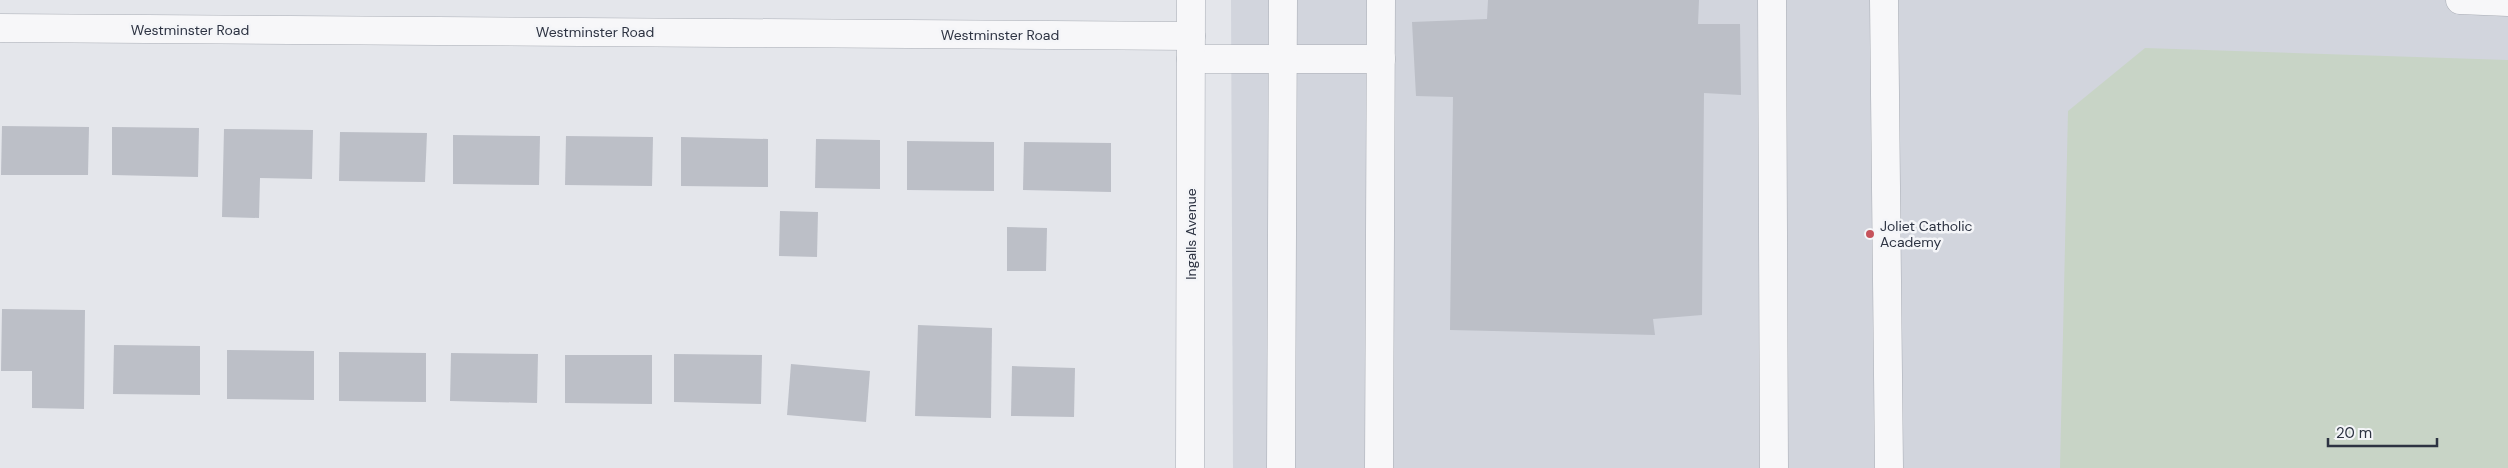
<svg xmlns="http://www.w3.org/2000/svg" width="2508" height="468" font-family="'DM Sans',sans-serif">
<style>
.built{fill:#d2d5dd}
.green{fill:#c8d4c6}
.building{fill:#bcbfc7}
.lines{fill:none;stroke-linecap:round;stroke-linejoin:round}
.minor-casing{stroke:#a9adb5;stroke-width:29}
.minor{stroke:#f7f7f9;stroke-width:28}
.poi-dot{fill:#c6535b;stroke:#f4f5f8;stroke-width:2}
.labels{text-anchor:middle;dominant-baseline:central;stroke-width:5;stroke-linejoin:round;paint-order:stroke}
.street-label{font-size:14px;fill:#2d3342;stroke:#f4f5f8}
.poi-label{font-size:14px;fill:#2d3342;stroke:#f4f5f8;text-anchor:start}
</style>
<rect width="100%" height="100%" fill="#e4e6eb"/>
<polygon class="built" points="1231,0 2508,0 2508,468 1233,468"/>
<polygon class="green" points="2145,48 2508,60 2508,468 2060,468 2068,111"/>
<g class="building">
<polygon points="1488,0 1699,0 1698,24 1740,24 1741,95 1704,93 1702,315 1653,319 1655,335 1450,330 1453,97 1416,96 1412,22 1487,19"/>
<polygon points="2,126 89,127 88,175 1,175"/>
<polygon points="112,127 199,128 198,177 112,175"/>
<polygon points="224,129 313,130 312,179 260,178 259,218 222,217"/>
<polygon points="340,132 427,133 425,182 339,181"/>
<polygon points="453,135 540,136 539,185 453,184"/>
<polygon points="566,136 653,137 652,186 565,185"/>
<polygon points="681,137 768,139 768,187 681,186"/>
<polygon points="816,139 880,140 880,189 815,188"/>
<polygon points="907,141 994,142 994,191 907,190"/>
<polygon points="1024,142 1111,143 1111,192 1023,190"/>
<polygon points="780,211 818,212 817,257 779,256"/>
<polygon points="1007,227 1047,228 1046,271 1007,271"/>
<polygon points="2,309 85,310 84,409 32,408 32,371 1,371"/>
<polygon points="918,325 992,328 991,418 915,416"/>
<polygon points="114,345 200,346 200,395 113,394"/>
<polygon points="227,350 314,351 314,400 227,399"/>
<polygon points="339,352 426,353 426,402 339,401"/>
<polygon points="451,353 538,354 537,403 450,401"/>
<polygon points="674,354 762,355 761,404 674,402"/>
<polygon points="565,355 652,355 652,404 565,403"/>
<polygon points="791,364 870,371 866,422 787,415"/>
<polygon points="1012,366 1075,368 1074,417 1011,416"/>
</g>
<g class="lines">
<defs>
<g id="minor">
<polyline points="1772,0 1774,468"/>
<polyline points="1884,0 1889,468"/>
<polyline points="2460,0 2508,2"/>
<polyline points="0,28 1191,36"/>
<polyline points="1191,59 1381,59"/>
<polyline points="1190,468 1191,0"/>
<polyline points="1281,468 1283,0"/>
<polyline points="1379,468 1381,0"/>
</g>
</defs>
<use href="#minor" class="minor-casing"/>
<use href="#minor" class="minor"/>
</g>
<circle class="poi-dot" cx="1870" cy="234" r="5"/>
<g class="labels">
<g class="street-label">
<text x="190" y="30">Westminster Road</text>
<text x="595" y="32">Westminster Road</text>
<text x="1000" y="35">Westminster Road</text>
<text transform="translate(1191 234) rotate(-90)">Ingalls Avenue</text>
</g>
<g class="poi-label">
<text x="1880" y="226">Joliet Catholic<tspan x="1880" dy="16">Academy</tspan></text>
</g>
</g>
<path d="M2328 438v8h109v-8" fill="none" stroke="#2d3342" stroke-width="2.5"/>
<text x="2336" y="438" font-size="15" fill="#2d3342" stroke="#f4f5f8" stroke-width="4" paint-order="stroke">20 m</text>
</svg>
